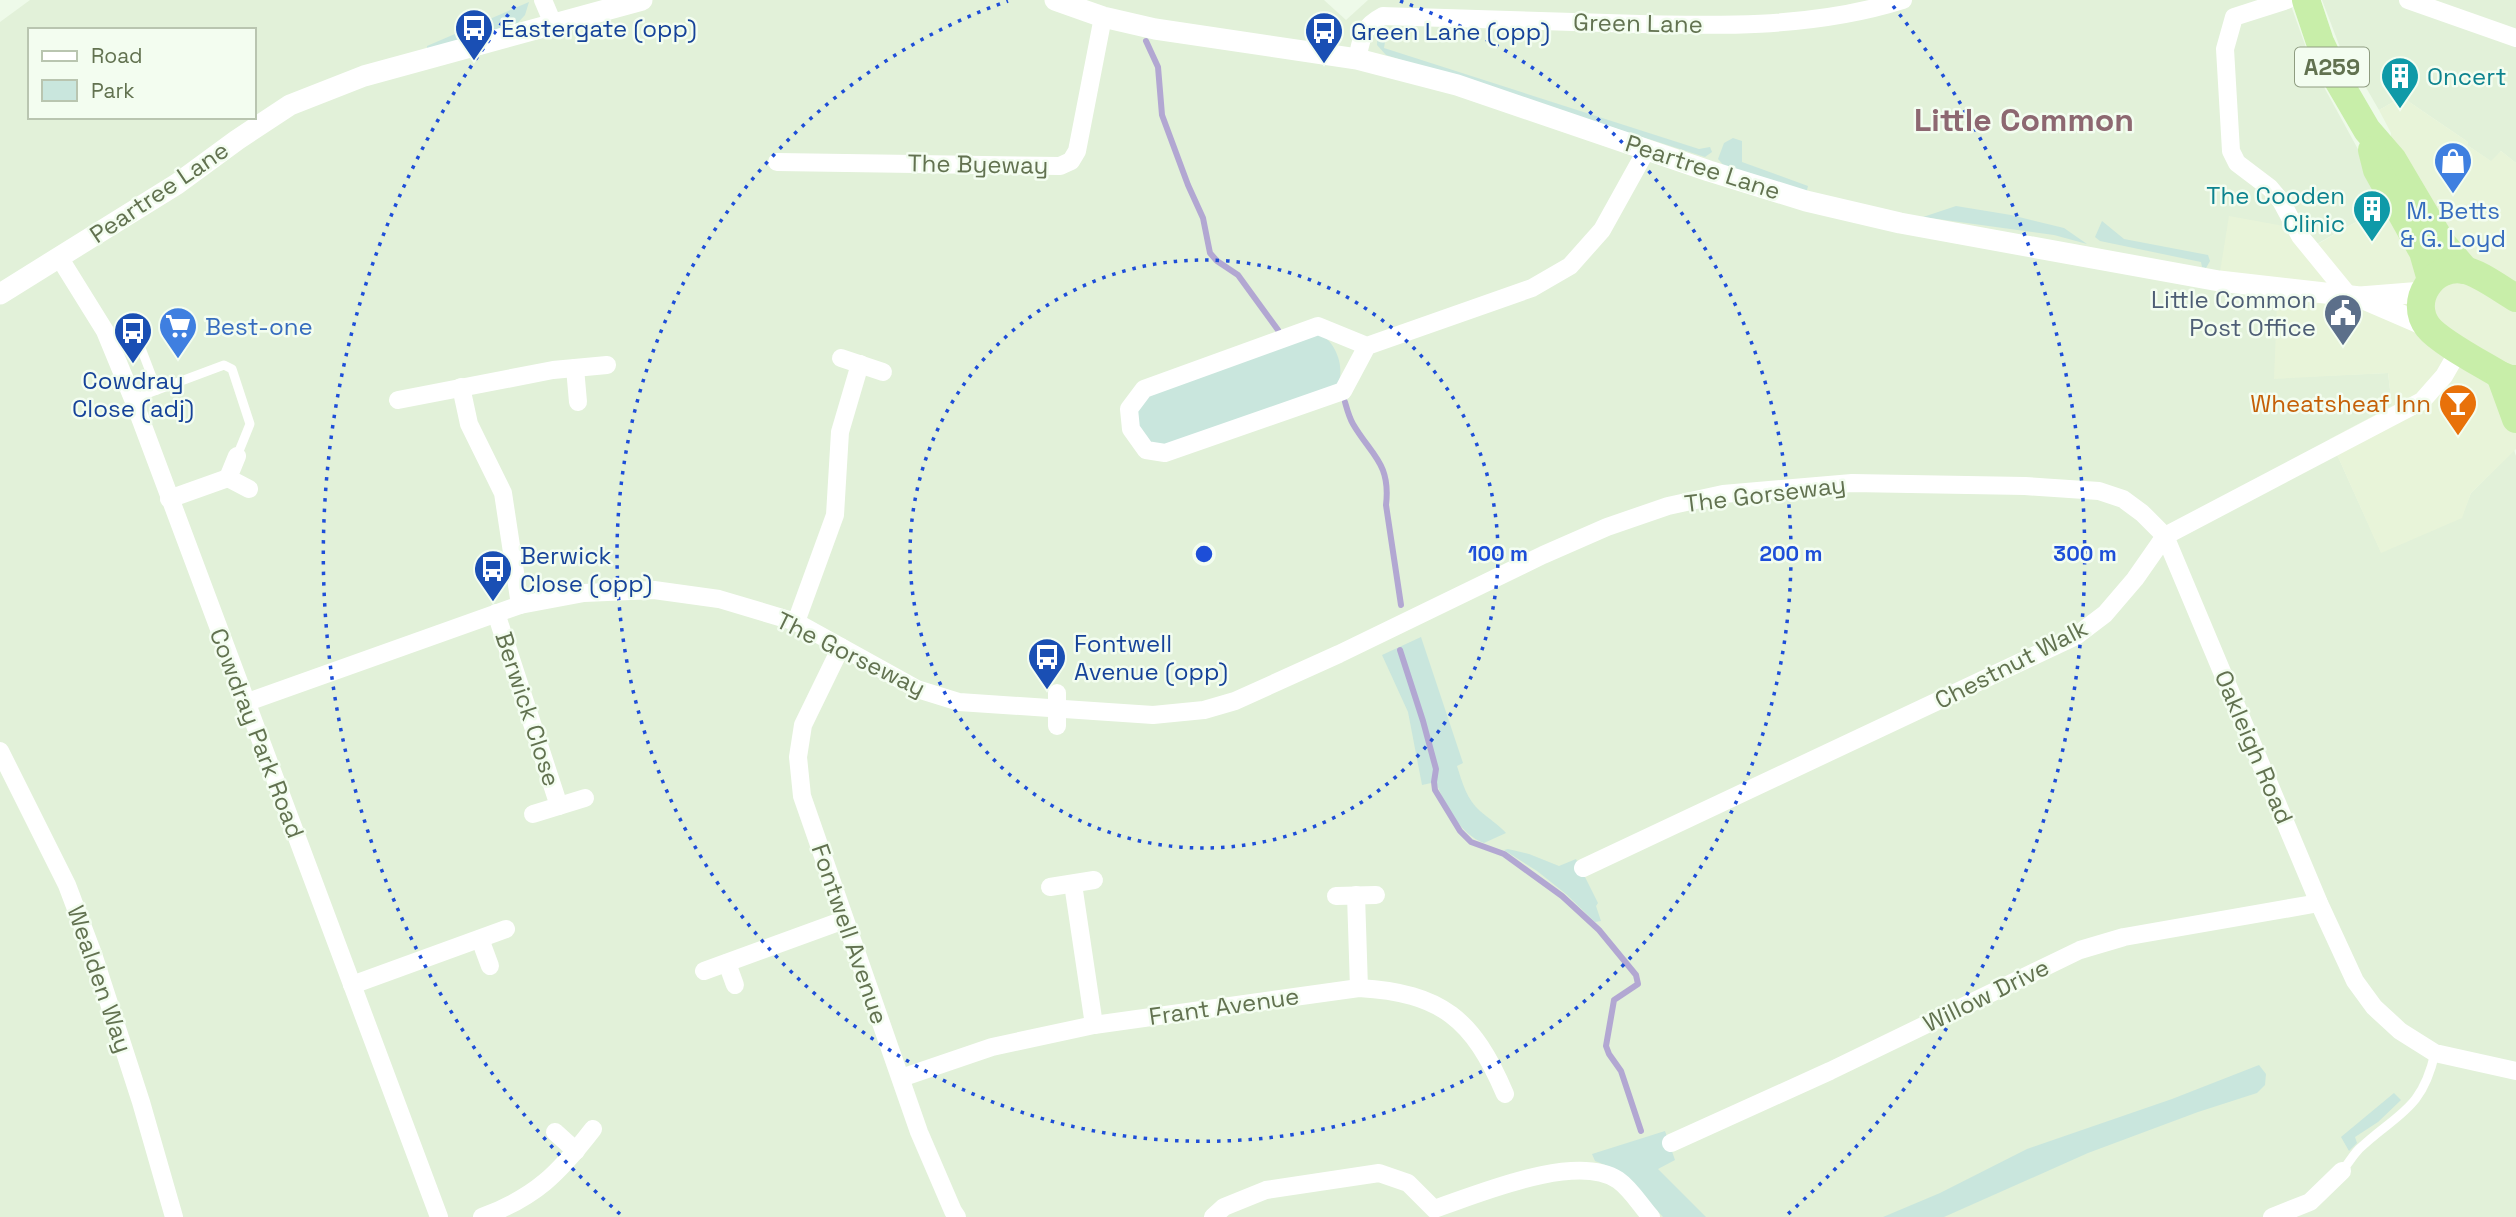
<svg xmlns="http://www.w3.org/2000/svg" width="2516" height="1217" font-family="'Space Grotesk',sans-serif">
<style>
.residential{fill:#e2f1d9;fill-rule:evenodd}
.commercial{fill:#e8f4d9}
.green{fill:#c9e6dd}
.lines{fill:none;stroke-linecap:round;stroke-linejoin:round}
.stream{stroke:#b2a7d2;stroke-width:6}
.service{stroke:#fff;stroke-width:9}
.minor{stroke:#fff;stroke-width:18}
.tertiary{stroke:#fff;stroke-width:21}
.trunk{stroke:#c8eea9;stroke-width:28}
.ring{fill:none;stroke:#1d4ed8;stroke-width:3.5;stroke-dasharray:3.5 7}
.labels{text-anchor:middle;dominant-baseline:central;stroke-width:5;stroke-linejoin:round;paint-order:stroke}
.shield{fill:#f3fdf0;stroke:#8e9c80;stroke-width:2}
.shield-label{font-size:23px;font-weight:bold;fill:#627250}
.street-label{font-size:24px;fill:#627250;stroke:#f3fdf0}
.transit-label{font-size:24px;fill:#164399;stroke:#f3fdf0;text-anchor:start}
.culture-label{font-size:24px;fill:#0d838f;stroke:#f3fdf0;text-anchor:start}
.shop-label{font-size:24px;fill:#366cbe;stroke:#f3fdf0}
.service-label{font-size:24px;fill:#4e5e75;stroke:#f3fdf0;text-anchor:end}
.food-label{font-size:24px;fill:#c56008;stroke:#f3fdf0;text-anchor:end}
.district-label{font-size:32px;font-weight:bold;fill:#8d6871;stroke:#f3fdf0}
.centre{fill:#1d4ed8;stroke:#f3fdf0;stroke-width:3.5}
.ring-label{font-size:21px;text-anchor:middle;font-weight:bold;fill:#1d4ed8;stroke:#f3fdf0;stroke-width:5;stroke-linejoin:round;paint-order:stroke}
</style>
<rect width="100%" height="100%" fill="#eefae9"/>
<g class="residential">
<path d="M 30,0 L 1324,0 L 1346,20 L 1368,0 L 2289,0 L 2313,67 L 2388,204 L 2315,245 L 2278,280 L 2275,378 L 2388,373 L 2392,406 L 2330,439 L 2381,552 L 2462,515 L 2471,493 L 2514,450 L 2516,456 L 2516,1217 L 0,1217 L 0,22 ZM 30,30 L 254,30 L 254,117 L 30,117 Z"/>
<polygon points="2322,0 2516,0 2516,163 2501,151 2492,162 2467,145 2468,142 2402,97 2379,110 2353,65 2341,50"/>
</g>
<polygon class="commercial" points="2402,97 2468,142 2467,145 2491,161 2501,151 2516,163 2516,449 2471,493 2462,518 2381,553 2330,439 2392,406 2388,373 2274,379 2278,280 2220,272 2229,216 2301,229 2316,245 2416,188 2390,144 2391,133 2379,110"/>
<g class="green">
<polygon points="529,2 525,15 514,27 427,50 427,46"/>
<polygon points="1378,29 1387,29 1384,48 1699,149 1710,147 1712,152 1705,157 1386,55 1377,45"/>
<polygon points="1733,138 1742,141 1742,162 1808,186 1806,194 1726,168 1718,159 1724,143"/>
<polygon points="1956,206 2011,215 2064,228 2087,244 2054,235 1923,217"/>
<polygon points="2102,221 2124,239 2208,255 2210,261 2206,268 2202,267 2201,262 2100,241 2095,237"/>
<path d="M 1318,333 C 1336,341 1345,367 1338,385 L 1163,446 L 1148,443 L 1138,427 L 1136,411 L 1146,396 Z"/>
<path d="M 1421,637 L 1463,763 L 1457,766 C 1462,782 1467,800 1480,811 C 1489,819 1498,824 1506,833 L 1484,843 C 1461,835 1444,804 1436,782 L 1422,785 L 1408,712 L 1382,655 Z"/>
<polygon points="1508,849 1529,854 1559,866 1576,859 1598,903 1596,906 1601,921 1595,922 1566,894 1537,871 1504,850"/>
<polygon points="2259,1065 2266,1074 2265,1085 2257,1093 2198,1112 2088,1153 1944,1217 1883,1217 1940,1193 2027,1149 2172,1099"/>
<polygon points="2394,1093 2401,1100 2378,1122 2355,1137 2357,1143 2349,1151 2341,1137"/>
<polygon points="1665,1131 1675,1160 1658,1169 1706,1217 1663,1217 1618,1170 1595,1161 1592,1154"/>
</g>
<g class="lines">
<g class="stream">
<polyline points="1146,41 1158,67 1162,115 1188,185 1203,218 1210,253 1217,261 1238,275 1278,330"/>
<path d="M 1345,402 C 1347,409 1349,417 1353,424 C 1371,455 1391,463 1386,505 L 1401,605"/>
<polyline points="1400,650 1423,721 1436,769 1434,782 1435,790 1460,831 1471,842 1504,854 1562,896 1599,930 1636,975 1638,984 1614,1000 1606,1046 1609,1054 1621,1071 1641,1131"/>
</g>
<g class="service">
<polyline points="108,340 136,335 157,390"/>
<polyline points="133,399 224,365 232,369 250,424 237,456"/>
<path d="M 2342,1171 C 2348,1164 2353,1155 2359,1149 C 2397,1113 2422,1111 2435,1053"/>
</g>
<g class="minor">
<polyline points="543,0 554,26"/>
<polyline points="2287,0 2234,17 2225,49 2231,151 2237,163 2270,188 2281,201 2300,236 2349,296"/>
<polyline points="2408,0 2516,38"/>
<path d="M 1357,59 C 1362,37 1362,27 1383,16 C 1458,18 1533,21 1607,23 C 1706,26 1808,30 1903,0"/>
<polyline points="777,162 1060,166 1071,161 1077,151 1103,17"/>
<polyline points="59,257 105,331 133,399 439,1217"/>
<polyline points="1367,346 1343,391 1165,453 1146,450 1131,429 1129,409 1144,389 1318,326 1367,346 1532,288 1570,266 1602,230 1647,149"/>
<polyline points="841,358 883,372"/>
<polyline points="575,368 578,402"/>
<polyline points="461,387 469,424 503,493 520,605"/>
<polyline points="398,400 553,370 607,365"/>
<polyline points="237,456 228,478 249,489"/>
<polyline points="169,499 228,478"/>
<polyline points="496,613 559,806"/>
<polyline points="796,622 835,515 840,432 860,364"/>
<polyline points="841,647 803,725 798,757 802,796 919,1132 953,1211 957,1217"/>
<polyline points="245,703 520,605 584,593 654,590 719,599 796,622 917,689 959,702 1153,715 1204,710 1235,701 1339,654 1543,555 1607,527 1668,506 1723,494 1852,483 2025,486 2099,491 2123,499 2142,513 2165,536 2319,903 2355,981 2374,1007 2400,1031 2435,1053 2516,1071"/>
<polyline points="1057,726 1057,693"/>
<polyline points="0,751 67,885 93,954 141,1102 174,1217"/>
<polyline points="533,814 585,798"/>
<polyline points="1583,868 2076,636 2105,614 2135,579 2165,536 2422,401 2444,376 2459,350"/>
<polyline points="1073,884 1094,1025"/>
<polyline points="1050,887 1094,880"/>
<polyline points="1356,895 1359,988"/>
<polyline points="1336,896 1376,895"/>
<polyline points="480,939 490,966"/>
<polyline points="727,963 735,985"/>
<polyline points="704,971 844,920"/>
<polyline points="352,985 506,929"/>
<path d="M 901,1078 L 992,1047 L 1094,1025 L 1359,988 C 1442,993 1473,1019 1505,1094"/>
<polyline points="555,1132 576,1151"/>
<polyline points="1671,1143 1830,1071 2080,950 2124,937 2319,903"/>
<path d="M 482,1217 C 536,1197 559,1173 593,1129"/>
<path d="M 1213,1217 L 1224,1207 L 1266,1190 L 1379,1173 L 1408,1183 L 1434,1209 C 1479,1194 1576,1152 1618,1180 C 1631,1189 1641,1206 1651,1217"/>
<polyline points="2272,1217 2310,1202 2342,1171"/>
</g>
<g class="tertiary">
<polyline points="1055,0 1103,17 1155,29 1357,59 1457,85 1709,171 1806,201 1900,223 2219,281 2360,297 2423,292"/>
<polyline points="0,294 177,184 237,140 290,105 364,76 642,0"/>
<polyline points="2364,299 2429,327"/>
</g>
<g class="trunk">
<polyline points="2306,0 2320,42 2339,82 2367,130 2393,160 2442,243 2465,270"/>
<polyline points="2372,150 2377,170 2423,252 2431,280"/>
<path d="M 2516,298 C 2502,290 2478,272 2464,270 C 2433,264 2408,301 2428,327 C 2440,342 2482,364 2500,375 L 2510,379 L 2516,379"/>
<polyline points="2500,375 2516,419"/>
</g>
</g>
<g class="ring">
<circle cx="1204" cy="554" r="294"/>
<path d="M1400 1A587 587 0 1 1 1008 1"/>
<path d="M620 1214A881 881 0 0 1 515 6M1893 6A881 881 0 0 1 1788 1214"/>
</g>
<defs>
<symbol id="bus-pin" viewBox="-11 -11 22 30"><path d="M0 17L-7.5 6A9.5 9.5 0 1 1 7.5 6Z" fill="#1a4fb4" stroke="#f3fdf0"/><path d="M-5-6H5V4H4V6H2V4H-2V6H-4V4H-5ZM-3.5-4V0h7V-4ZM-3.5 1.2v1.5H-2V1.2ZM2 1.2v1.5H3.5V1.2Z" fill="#fff"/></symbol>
<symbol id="building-pin" viewBox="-11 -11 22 30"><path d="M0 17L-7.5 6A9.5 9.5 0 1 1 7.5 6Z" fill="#0f9aa8" stroke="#f3fdf0"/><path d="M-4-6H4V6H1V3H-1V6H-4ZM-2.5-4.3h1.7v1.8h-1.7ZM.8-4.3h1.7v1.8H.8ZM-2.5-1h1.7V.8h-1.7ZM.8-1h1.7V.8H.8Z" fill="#fff"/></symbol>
<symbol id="shop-pin" viewBox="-11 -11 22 30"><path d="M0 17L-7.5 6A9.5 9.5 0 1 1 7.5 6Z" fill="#3f7fe0" stroke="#f3fdf0"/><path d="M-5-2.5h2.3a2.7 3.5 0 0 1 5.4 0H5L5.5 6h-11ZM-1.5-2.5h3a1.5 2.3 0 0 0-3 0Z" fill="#fff"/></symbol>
<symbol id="civic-pin" viewBox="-11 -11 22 30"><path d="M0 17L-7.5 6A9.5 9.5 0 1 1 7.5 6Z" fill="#5c6f8a" stroke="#f3fdf0"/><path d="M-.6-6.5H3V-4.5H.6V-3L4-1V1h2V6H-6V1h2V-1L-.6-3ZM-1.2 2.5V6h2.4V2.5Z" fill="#fff"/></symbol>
<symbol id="supermarket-pin" viewBox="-11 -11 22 30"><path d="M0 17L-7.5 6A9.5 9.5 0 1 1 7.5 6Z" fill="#3f7fe0" stroke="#f3fdf0"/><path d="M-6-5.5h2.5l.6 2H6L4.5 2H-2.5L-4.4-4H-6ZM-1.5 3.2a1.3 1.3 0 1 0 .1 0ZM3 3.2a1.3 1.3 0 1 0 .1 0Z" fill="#fff"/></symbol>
<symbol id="bar-pin" viewBox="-11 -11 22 30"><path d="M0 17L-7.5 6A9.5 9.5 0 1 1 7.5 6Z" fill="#e8710a" stroke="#f3fdf0"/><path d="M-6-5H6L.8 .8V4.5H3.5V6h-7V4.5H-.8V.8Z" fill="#fff"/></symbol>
</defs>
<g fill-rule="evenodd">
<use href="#bus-pin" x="452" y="6" width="44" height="60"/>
<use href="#bus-pin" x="1302" y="9" width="44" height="60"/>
<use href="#building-pin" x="2378" y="54" width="44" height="60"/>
<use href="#shop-pin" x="2431" y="139" width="44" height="60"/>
<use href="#building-pin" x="2350" y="187" width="44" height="60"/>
<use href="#civic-pin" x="2321" y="291" width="44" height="60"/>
<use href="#supermarket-pin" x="156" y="304" width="44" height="60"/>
<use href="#bus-pin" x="111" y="309" width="44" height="60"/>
<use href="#bar-pin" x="2436" y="381" width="44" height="60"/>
<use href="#bus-pin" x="471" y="547" width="44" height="60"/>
<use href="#bus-pin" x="1025" y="635" width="44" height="60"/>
</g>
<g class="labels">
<rect class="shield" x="2295" y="47.5" width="74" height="39" rx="5"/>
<g class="shield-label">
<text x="2332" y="67">A259</text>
</g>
<g class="street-label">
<text transform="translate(1638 23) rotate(1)">Green Lane</text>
<text transform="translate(978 164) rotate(1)">The Byeway</text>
<text transform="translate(1703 167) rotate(18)">Peartree Lane</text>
<text transform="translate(159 192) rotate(-34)">Peartree Lane</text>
<text transform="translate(1765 494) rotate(-7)">The Gorseway</text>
<text transform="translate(851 654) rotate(26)">The Gorseway</text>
<text transform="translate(2011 664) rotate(-27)">Chestnut Walk</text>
<text transform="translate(528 709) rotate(72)">Berwick Close</text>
<text transform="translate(257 733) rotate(69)">Cowdray Park Road</text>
<text transform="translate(2254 747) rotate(67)">Oakleigh Road</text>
<text transform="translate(850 934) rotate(71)">Fontwell Avenue</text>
<text transform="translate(100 979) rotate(71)">Wealden Way</text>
<text transform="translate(1986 995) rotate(-26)">Willow Drive</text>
<text transform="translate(1224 1006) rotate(-8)">Frant Avenue</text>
</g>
<g class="transit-label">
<text x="501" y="28">Eastergate (opp)</text>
<text x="1351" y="31">Green Lane (opp)</text>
<text x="133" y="380" text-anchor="middle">Cowdray<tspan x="133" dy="28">Close (adj)</tspan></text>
<text x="520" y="555">Berwick<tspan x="520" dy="28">Close (opp)</tspan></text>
<text x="1074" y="643">Fontwell<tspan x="1074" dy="28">Avenue (opp)</tspan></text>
</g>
<g class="culture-label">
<text x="2427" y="76">Oncert</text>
<text x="2345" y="195" text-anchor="end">The Cooden<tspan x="2345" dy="28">Clinic</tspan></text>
</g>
<g class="shop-label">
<text x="2453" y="210">M. Betts<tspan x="2453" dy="28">&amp; G. Loyd</tspan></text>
<text x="205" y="326" text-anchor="start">Best-one</text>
</g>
<g class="service-label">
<text x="2316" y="299">Little Common<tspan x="2316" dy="28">Post Office</tspan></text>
</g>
<g class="food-label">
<text x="2431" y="403">Wheatsheaf Inn</text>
</g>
<g class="district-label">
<text x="2024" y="120">Little Common</text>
</g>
</g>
<circle cx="1204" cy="554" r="10" class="centre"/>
<g class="ring-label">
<text x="1498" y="561">100 m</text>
<text x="1791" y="561">200 m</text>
<text x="2085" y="561">300 m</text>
</g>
<rect x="28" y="28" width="228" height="91" fill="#f3fdf0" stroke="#b9c5b0" stroke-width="2"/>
<rect x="42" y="51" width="35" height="10" fill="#ffffff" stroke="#b9c5b0" stroke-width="2"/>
<text x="91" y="63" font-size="21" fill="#627250">Road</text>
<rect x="42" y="80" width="35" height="21" fill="#c9e6dd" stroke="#b9c5b0" stroke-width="2"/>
<text x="91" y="98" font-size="21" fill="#627250">Park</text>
</svg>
